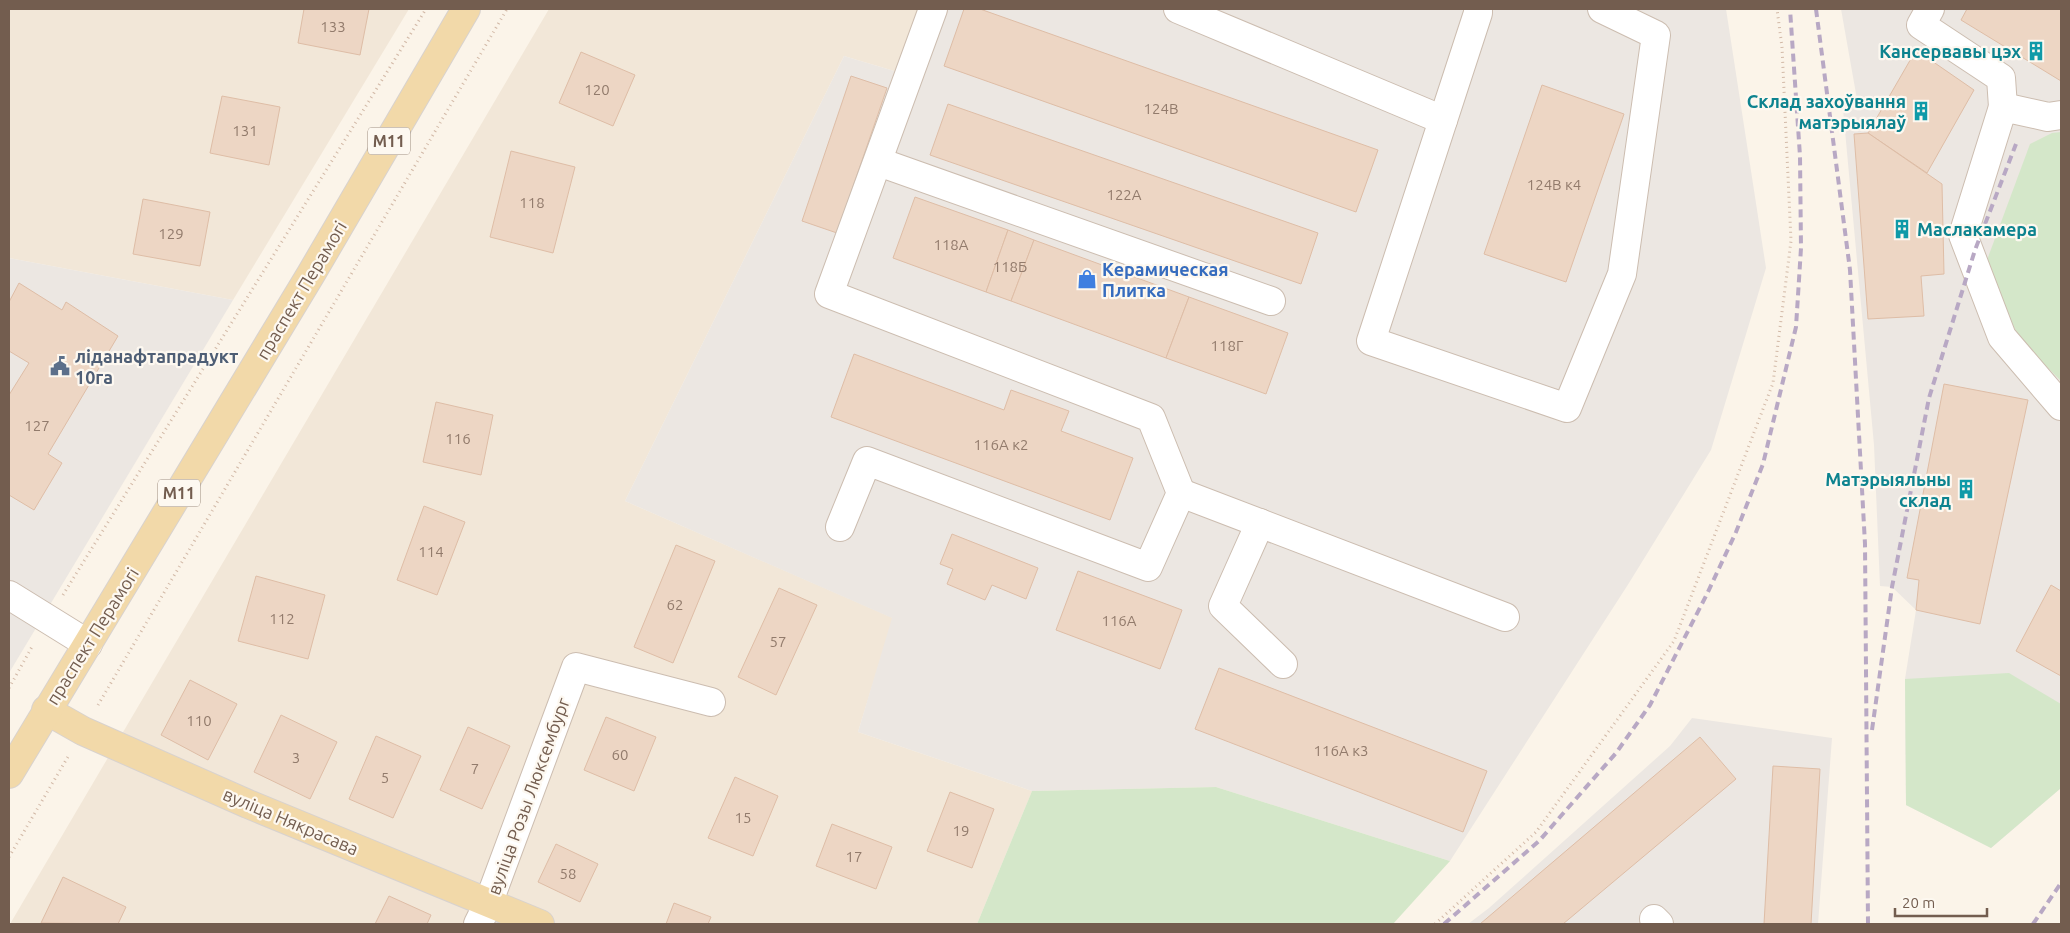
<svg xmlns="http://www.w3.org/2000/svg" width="2070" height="933" font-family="Ubuntu,sans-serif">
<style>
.residential{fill:#f2e7d8}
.industrial{fill:#ece7e2}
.green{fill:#d4e7c9}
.building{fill:#edd6c4;stroke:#debda6}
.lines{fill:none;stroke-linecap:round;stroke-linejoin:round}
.minor-casing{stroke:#ccbdb0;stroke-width:30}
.major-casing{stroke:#d8d2ce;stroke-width:30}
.path{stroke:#d2b9a7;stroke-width:3;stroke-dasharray:1 4;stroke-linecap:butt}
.minor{stroke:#fff;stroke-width:28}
.major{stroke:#f2d9a9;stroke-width:28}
.rail{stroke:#b8a8c4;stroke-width:4;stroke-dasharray:8 5;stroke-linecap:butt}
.labels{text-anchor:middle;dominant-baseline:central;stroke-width:4.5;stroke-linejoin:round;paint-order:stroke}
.number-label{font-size:15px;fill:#927b6c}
.shield{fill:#fdf8f0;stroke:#9c8c7f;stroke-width:1}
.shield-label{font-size:16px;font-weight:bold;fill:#735d4f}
.culture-label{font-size:18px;font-weight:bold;fill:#0d838f;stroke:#fdf8f0;text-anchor:end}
.shop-label{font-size:18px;font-weight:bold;fill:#366cbe;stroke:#fdf8f0;text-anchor:start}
.street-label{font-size:18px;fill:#735d4f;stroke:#fdf8f0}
.service-label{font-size:18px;font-weight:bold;fill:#4e5e75;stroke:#fdf8f0;text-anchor:start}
</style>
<rect width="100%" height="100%" fill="#fbf4e9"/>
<g class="residential">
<polygon points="9,9 409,9 233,300 9,258"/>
<polygon points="549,9 948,9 921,79 844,56 625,501 893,618 858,732 1032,791 977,924 10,924"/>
</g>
<g class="industrial">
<polygon points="948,9 1726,9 1766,268 1711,450 1629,583 1450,861 1216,787 1032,791 858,732 892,618 625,501 844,56 921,79"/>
<polygon points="1841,9 2061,9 2061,788 1991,848 1906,805 1905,679 1916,610 1892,587 1880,586 1874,445 1843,109 1858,105"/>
<polygon points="9,258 233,300 9,673"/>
<polygon points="1692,718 1832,738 1818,924 1468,924 1489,908 1670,746"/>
</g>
<g class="green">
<polygon points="2061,132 2061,381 2043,363 2019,336 1997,298 1987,260 2030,144 2052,133"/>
<polygon points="2009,673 2061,704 2061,788 1991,848 1906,805 1905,679"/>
<polygon points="1216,787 1450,861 1393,924 977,924 1032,791"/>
</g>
<g class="building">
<polygon points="304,9 369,9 360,55 298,43"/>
<polygon points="964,9 980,9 1378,150 1356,212 944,66"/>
<polygon points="1967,9 2061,9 2061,81 1961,20"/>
<polygon points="1916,50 1974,90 1927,173 1868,133"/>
<polygon points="581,52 635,75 613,126 559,103"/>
<polygon points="851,76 887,88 837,233 802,221"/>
<polygon points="1542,85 1624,114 1566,282 1484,254"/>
<polygon points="222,96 280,107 269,165 210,153"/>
<polygon points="948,104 1318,233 1301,284 930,155"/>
<polygon points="1868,133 1942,184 1944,274 1921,276 1924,316 1868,319 1854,134"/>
<polygon points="511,151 575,167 553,253 490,237"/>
<polygon points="915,197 1008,230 986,292 893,258"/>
<polygon points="143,199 210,212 200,266 133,254"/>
<polygon points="1008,230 1034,240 1011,301 986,292"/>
<polygon points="1034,240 1189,297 1166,358 1011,301"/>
<polygon points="19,283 62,310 66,302 118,336 48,454 62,463 34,510 9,495 9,395 29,363 9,351 9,302"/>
<polygon points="1189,297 1288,333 1266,394 1166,358"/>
<polygon points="854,354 1004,410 1011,390 1069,411 1061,431 1133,458 1110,520 831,417"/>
<polygon points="1944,384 2028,400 1980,624 1916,610 1919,580 1907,578"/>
<polygon points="436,402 493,415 481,475 423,462"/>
<polygon points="424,506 465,522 437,595 397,580"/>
<polygon points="952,534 1038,568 1026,599 992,585 985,600 947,584 953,569 940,564"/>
<polygon points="676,545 715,561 673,663 634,647"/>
<polygon points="1078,571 1182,610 1160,669 1056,630"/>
<polygon points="256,576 325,595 308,659 238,641"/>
<polygon points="2051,585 2061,591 2061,676 2016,651"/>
<polygon points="779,588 817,605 776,695 738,677"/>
<polygon points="1219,668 1487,771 1463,832 1195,729"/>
<polygon points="190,680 237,704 208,760 161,735"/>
<polygon points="281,715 337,742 310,799 254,772"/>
<polygon points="606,717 656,737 634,791 584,770"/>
<polygon points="468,727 510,746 482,809 440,790"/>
<polygon points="376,736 421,756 393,818 349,799"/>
<polygon points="1700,737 1736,779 1563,924 1480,924"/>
<polygon points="1773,766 1820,769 1811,924 1764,924"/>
<polygon points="735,777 778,796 753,856 708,838"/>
<polygon points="950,792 994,809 972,868 927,851"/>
<polygon points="832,824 892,847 876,889 816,866"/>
<polygon points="556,844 598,864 580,902 538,882"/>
<polygon points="63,877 126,907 118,924 41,923"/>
<polygon points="389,896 431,915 427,924 375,924"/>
<polygon points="674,903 711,917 708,924 666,924"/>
</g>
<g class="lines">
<defs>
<g id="minor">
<polyline points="1178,9 1443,120"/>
<polyline points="1478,9 1478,13 1371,341 1567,408 1622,274 1656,35 1602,9"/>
<polyline points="1930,9 1921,25 2001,78 2003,107"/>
<polyline points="2061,115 2048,117 2003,107 1963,235 2002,337 2061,406"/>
<polyline points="879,162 1271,301"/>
<polyline points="1181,493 1505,617"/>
<polyline points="1260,523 1223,606 1283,664"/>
<polyline points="840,527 867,461 1148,567 1181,493 1151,418 829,294 933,9"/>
<polyline points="9,595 88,644"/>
<polyline points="1654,919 1659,924"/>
<polyline points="478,924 488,904 576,667 711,702"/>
</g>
<g id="major">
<polyline points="46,710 83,731 248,804 540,924"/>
<polyline points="9,774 311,274 466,9"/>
</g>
</defs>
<use href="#minor" class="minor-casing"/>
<use href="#major" class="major-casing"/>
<g class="path">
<polyline points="63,595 426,9"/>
<polyline points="9,688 33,645"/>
<polyline points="98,705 507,9"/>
<polyline points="9,857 69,755"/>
<polyline points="1435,924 1536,832 1674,641 1773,383 1791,241 1782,47 1777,9"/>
</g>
<use href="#minor" class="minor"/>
<use href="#major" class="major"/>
<g class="rail">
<polyline points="1816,9 1850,270 1865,544 1868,924"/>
<polyline points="1872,730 1892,587 1929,398 1975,250 2016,144"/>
<polyline points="1444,924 1539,841 1616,753 1650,705 1707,594 1736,532 1763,464 1796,327 1801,248 1800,156 1790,9"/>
<polyline points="2033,924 2061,883"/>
</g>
</g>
<defs>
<symbol id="building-bare" viewBox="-9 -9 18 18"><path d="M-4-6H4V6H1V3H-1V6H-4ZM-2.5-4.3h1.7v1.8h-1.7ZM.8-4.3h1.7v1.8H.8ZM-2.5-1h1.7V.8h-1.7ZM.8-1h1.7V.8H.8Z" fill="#0f9aa8" stroke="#fdf8f0" stroke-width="2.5" paint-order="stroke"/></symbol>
<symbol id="shop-bare" viewBox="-9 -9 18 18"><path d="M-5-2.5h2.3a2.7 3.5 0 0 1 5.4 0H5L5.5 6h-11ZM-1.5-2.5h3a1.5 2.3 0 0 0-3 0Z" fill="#3f7fe0" stroke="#fdf8f0" stroke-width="2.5" paint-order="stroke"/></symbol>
<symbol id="civic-bare" viewBox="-9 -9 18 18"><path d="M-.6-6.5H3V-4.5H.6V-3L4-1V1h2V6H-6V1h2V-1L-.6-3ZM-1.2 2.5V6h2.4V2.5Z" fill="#5c6f8a" stroke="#fdf8f0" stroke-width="2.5" paint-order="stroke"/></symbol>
</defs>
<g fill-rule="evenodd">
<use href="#building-bare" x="2022" y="37" width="28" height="28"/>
<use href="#building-bare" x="1907" y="97" width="28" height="28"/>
<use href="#building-bare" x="1888" y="215" width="28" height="28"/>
<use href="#shop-bare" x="1073" y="265" width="28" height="28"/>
<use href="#civic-bare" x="46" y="352" width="28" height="28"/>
<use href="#building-bare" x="1952" y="475" width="28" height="28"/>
</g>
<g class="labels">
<g class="number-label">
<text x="333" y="26">133</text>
<text x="597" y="89">120</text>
<text x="1161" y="108">124В</text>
<text x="245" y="130">131</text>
<text x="1554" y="184">124В к4</text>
<text x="1124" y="194">122А</text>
<text x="532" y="202">118</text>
<text x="171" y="233">129</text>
<text x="951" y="244">118А</text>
<text x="1010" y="266">118Б</text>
<text x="1227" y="345">118Г</text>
<text x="37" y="425">127</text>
<text x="458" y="438">116</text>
<text x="1001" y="444">116А к2</text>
<text x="431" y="551">114</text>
<text x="675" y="604">62</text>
<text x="282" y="618">112</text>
<text x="1119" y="620">116А</text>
<text x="778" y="641">57</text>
<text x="199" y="720">110</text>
<text x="1341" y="750">116А к3</text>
<text x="620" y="754">60</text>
<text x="296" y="757">3</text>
<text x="475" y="768">7</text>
<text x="385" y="777">5</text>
<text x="743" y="817">15</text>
<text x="961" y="830">19</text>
<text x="854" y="856">17</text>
<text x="568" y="873">58</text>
</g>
<g class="shield">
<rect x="368" y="127.5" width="42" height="27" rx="4"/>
<rect x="158" y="479.5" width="42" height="27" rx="4"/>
</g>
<g class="shield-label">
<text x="389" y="141">М11</text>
<text x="179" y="493">М11</text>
</g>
<g class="culture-label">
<text x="2021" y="51">Кансервавы цэх</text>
<text x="1906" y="101">Склад захоўвання<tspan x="1906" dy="21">матэрыялаў</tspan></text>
<text x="1917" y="229" text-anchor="start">Маслакамера</text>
<text x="1951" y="479">Матэрыяльны<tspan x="1951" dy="21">склад</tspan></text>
</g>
<g class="shop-label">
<text x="1102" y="269">Керамическая<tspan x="1102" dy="21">Плитка</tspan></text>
</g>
<g class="street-label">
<text transform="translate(301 290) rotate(-59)">праспект Перамогі</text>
<text transform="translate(92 636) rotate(-58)">праспект Перамогі</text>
<text transform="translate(528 796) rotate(-70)">вуліца Розы Люксембург</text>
<text transform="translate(291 821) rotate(23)">вуліца Някрасава</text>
</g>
<g class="service-label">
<text x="75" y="356">ліданафтапрадукт<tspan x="75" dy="21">10га</tspan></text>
</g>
</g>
<rect width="2070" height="933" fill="none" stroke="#735d4f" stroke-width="20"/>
<path d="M1895 908v8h92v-8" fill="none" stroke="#735d4f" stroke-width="2.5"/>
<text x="1902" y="908" font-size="15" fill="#735d4f" stroke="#fdf8f0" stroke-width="4" paint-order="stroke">20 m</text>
</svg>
